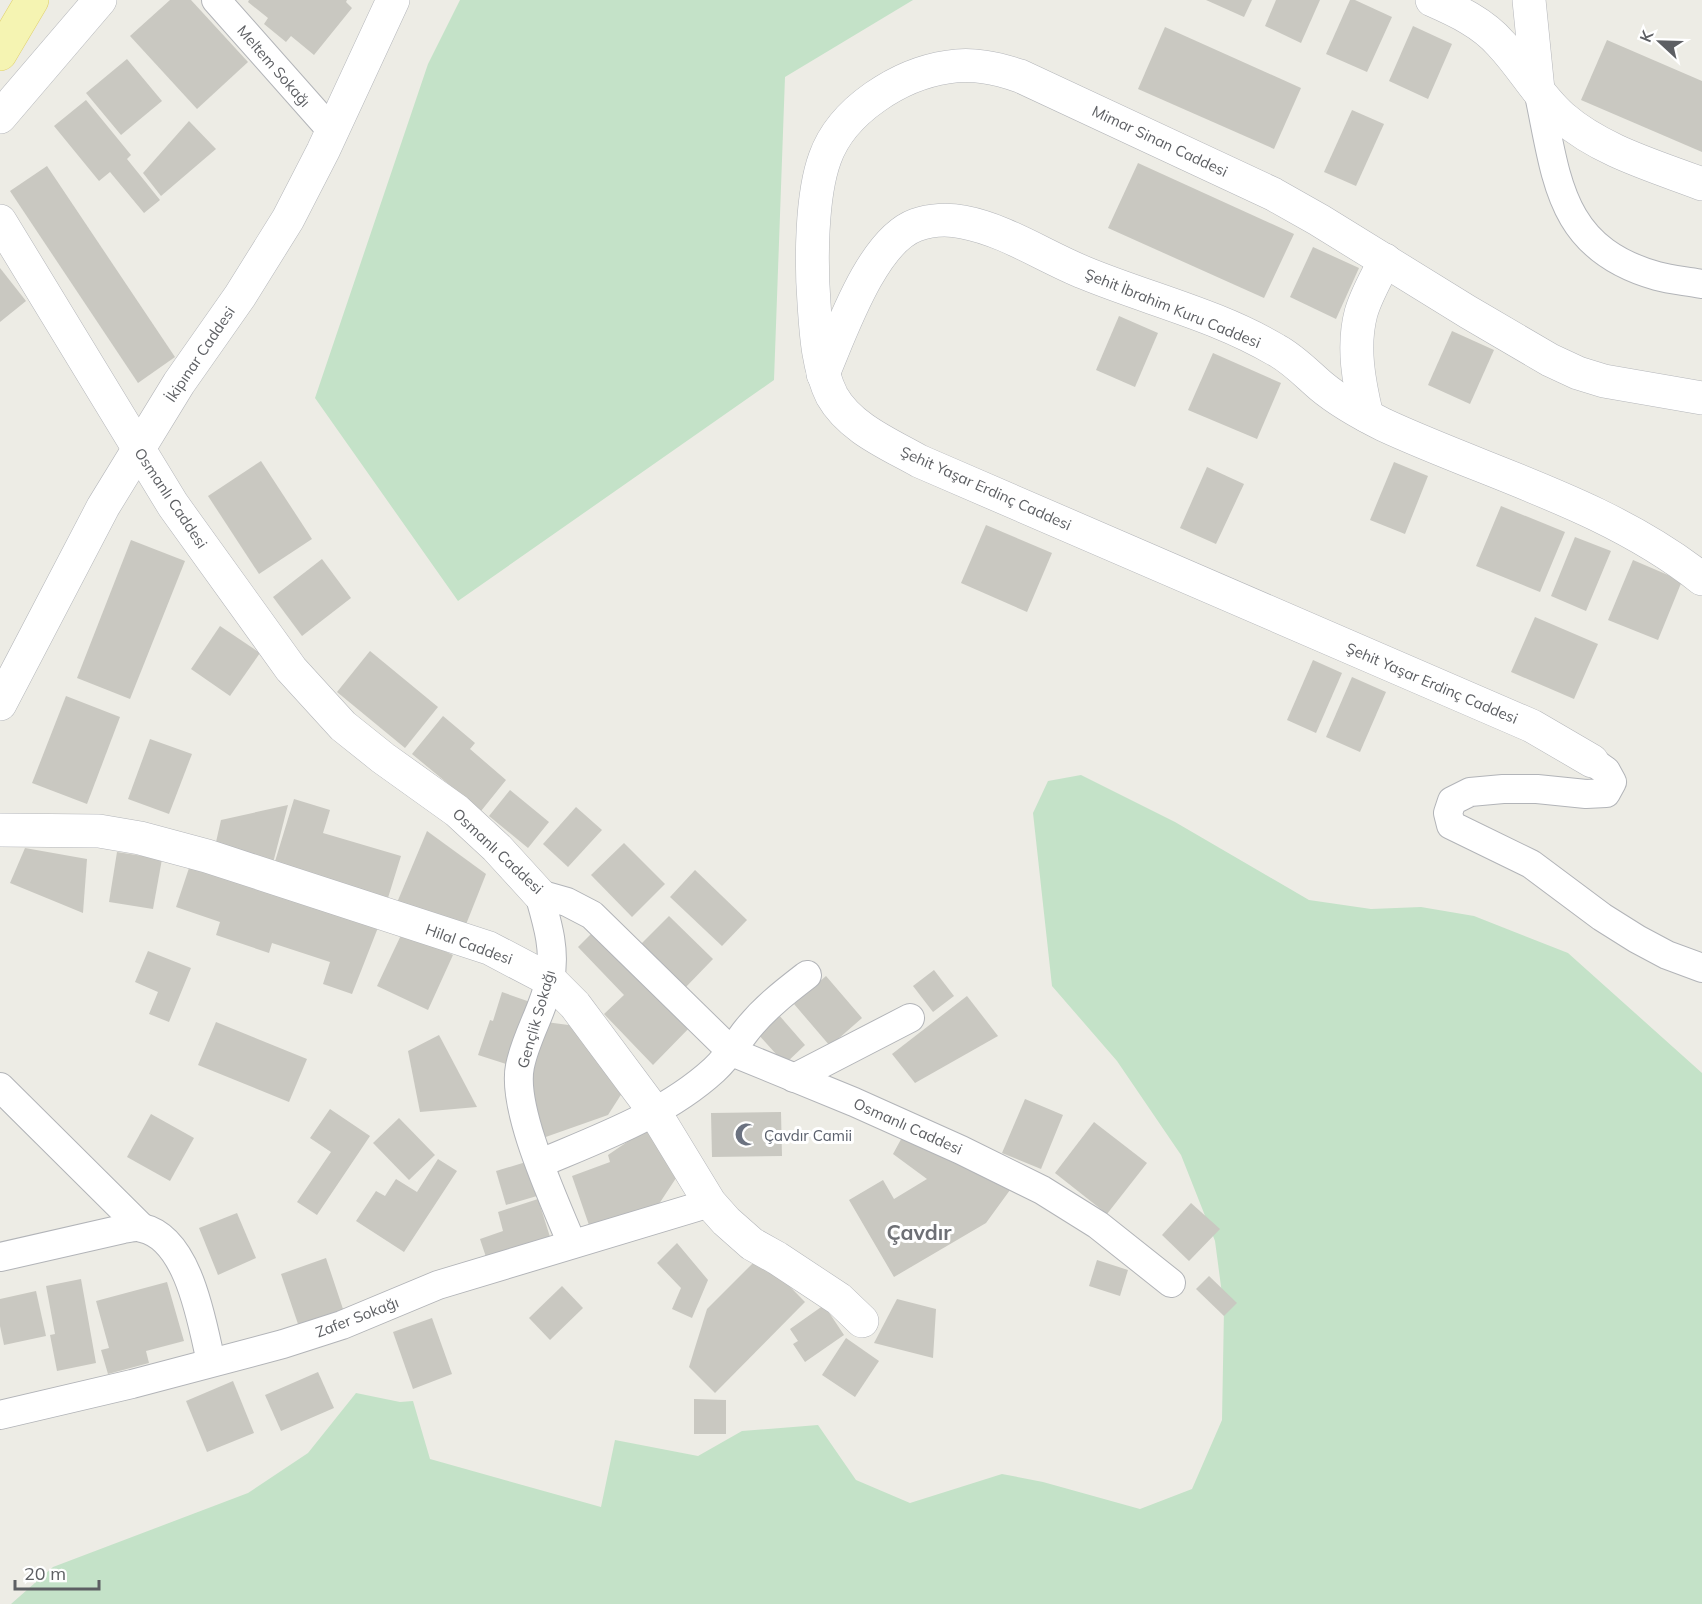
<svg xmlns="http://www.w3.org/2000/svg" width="1702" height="1604" font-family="Mulish,sans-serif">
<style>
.green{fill:#c4e2c8}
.building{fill:#c9c8c1}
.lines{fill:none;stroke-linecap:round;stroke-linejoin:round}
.street-casing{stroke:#b2b4b8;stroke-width:30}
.secondary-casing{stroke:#b4b6ba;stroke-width:34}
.primary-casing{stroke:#e0d06b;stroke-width:34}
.street{stroke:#fff;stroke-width:28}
.secondary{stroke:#fff;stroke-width:33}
.primary{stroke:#f5f4b2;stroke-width:33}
.labels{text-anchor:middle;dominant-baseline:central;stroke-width:6;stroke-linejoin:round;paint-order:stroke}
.street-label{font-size:15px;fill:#5d5f63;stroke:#fff}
.worship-label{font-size:15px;fill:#5b616d;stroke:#fff;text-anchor:start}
.district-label{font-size:21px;font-weight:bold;fill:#6e7075;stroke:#fff}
</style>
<rect width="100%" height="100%" fill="#edece5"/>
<g class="green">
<polygon points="460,0 913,0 785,77 774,380 458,601 315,398 428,64"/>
<polygon points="1081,775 1175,822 1309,900 1371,909 1421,907 1474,916 1568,953 1702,1073 1702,1604 11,1604 53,1567 248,1493 308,1453 356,1393 400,1402 413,1401 430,1459 601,1507 615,1440 698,1456 742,1431 818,1425 856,1480 910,1503 1002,1474 1043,1482 1140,1509 1192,1489 1222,1420 1224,1309 1215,1241 1181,1155 1117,1061 1052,986 1033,813 1048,781"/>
</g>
<g class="building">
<polygon points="170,0 191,0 248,62 197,109 130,36"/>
<polygon points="249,0 347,0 346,2 352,8 314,55 291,36 286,42 264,24 268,18 248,2"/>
<polygon points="1206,0 1252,0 1244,17"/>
<polygon points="1276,0 1320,0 1301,43 1265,26"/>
<polygon points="1350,0 1355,0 1392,17 1367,72 1326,54"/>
<polygon points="1413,26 1452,44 1428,99 1389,81"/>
<polygon points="1165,27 1301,88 1274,149 1138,89"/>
<polygon points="1607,40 1702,81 1702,152 1581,100"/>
<polygon points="127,59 162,101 121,135 86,93"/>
<polygon points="86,100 131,155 127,159 160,200 144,213 110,172 99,181 54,126"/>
<polygon points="1352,110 1384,124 1356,186 1324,172"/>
<polygon points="189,121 216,149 161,196 143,173"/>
<polygon points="1138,163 1294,234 1264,298 1108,228"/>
<polygon points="47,166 175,357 138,383 10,191"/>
<polygon points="1313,247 1359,268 1336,319 1290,297"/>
<polygon points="0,268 26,301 0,322"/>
<polygon points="1119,316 1158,333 1135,387 1096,370"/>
<polygon points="1452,331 1494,350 1470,404 1428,385"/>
<polygon points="1213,353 1281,383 1257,439 1188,410"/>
<polygon points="261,461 312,539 259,574 208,496"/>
<polygon points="1394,462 1428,476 1405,534 1370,520"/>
<polygon points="1207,467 1244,484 1216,544 1180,528"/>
<polygon points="1501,506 1565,532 1540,592 1476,566"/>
<polygon points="986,525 1052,553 1027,612 961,583"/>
<polygon points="1575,537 1611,551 1586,611 1551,596"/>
<polygon points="131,540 185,561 130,699 77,678"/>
<polygon points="322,559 351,598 302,636 273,597"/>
<polygon points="1633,560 1682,581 1658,640 1608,620"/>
<polygon points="1535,617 1598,644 1574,699 1511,672"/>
<polygon points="220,626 260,653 230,696 191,669"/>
<polygon points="370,651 438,707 405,748 337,692"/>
<polygon points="1313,660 1342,673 1316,733 1287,720"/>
<polygon points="1352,677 1386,692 1360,752 1326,737"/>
<polygon points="66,696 120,717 87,804 32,783"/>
<polygon points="443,716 475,743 470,749 506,780 481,811 412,754"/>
<polygon points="150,739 192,754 169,814 128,799"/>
<polygon points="510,790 549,822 528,848 489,816"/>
<polygon points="294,799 330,810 323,833 401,856 387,901 273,868"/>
<polygon points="288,805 273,863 216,842 221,820"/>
<polygon points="576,807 602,830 568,867 543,844"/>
<polygon points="427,831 486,874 465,927 396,905"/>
<polygon points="624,843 665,884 632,917 591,875"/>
<polygon points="25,848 87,859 83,913 10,883"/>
<polygon points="117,852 162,859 153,909 109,902"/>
<polygon points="191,862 379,925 352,994 323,984 330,962 272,943 269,953 216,935 220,922 176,907"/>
<polygon points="695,870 747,920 722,946 670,897"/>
<polygon points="669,916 713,959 683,990 639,946"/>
<polygon points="598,927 693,1024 653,1065 604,1014 624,995 578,947"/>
<polygon points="403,931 453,955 428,1010 377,986"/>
<polygon points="148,951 191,968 169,1022 149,1014 158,992 135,982"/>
<polygon points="934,970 954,996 933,1012 913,986"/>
<polygon points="826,976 862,1018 830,1046 794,1004"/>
<polygon points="502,992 533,1003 512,1066 478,1055 490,1020 493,1021"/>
<polygon points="967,996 998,1036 915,1083 892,1054"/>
<polygon points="778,1014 805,1045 785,1064 757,1033"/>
<polygon points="216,1022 307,1059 289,1102 198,1065"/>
<polygon points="546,1022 576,1026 624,1090 608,1115 540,1139 527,1069"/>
<polygon points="439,1035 477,1107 420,1112 408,1051"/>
<polygon points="1025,1099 1063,1115 1041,1169 1002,1153"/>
<polygon points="330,1109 370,1136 317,1215 297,1202 331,1152 310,1138"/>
<polygon points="781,1112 782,1156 712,1157 711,1113"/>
<polygon points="151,1114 194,1138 170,1181 127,1157"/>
<polygon points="399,1118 435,1155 409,1180 373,1143"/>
<polygon points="1094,1122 1147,1163 1107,1214 1055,1173"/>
<polygon points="646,1129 678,1175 659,1204 590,1228 572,1176 610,1162 608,1155"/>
<polygon points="905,1132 970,1161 1010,1190 986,1223 894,1277 849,1200 883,1180 894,1199 927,1179 893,1154"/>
<polygon points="438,1159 457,1171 404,1252 356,1221 376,1191 385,1196 396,1179 417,1192"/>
<polygon points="526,1162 537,1196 506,1205 496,1171"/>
<polygon points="538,1199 551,1240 487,1260 480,1239 503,1231 498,1212"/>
<polygon points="1191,1203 1220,1229 1189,1261 1162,1235"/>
<polygon points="237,1213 256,1258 218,1275 199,1228"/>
<polygon points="677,1243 708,1280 692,1318 672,1309 681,1288 657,1263"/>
<polygon points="760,1256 805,1302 715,1393 689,1367 707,1309"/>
<polygon points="326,1258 344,1312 299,1327 281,1274"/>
<polygon points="1097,1260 1128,1270 1120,1296 1089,1286"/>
<polygon points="1209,1276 1237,1303 1224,1316 1196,1289"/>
<polygon points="81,1279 96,1363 57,1371 50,1335 55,1334 46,1286"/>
<polygon points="167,1282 184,1341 146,1351 149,1363 108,1374 101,1350 109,1348 96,1301"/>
<polygon points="562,1286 583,1308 550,1340 529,1318"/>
<polygon points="36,1291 46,1336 4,1345 0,1326 0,1299"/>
<polygon points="897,1299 936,1309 933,1358 874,1343"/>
<polygon points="824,1305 844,1335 805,1362 793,1344 798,1341 790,1329"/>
<polygon points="432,1318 452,1374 413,1389 393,1332"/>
<polygon points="846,1338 879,1361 855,1397 822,1375"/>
<polygon points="318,1372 334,1408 281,1431 265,1395"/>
<polygon points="233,1381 254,1433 207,1452 186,1401"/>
<polygon points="694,1399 726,1400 726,1434 694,1434"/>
</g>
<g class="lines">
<defs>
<g id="street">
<polyline points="216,0 332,131"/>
<path d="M 1538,90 C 1557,177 1557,248 1657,276 C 1671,280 1687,281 1702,284"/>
<polyline points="1592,761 1606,771 1612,782 1606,793 1586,794 1537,789 1503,789 1470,792 1452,801 1448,813 1451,825 1531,864 1602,917 1637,939 1667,955 1702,968"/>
<polyline points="539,894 567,902 592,915 732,1052 854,1102 961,1150 1042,1190 1098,1225 1171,1283"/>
<path d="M 539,894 C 547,922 556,950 550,979 C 544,1009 526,1036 520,1066 C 511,1109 555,1202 572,1244"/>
<polyline points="794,1078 910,1018"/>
<polyline points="0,1087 141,1227"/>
<path d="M 541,1163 C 600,1138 666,1114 714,1070 C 727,1058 736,1044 746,1031 C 764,1008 785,992 807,975"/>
<path d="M 0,1257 L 123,1229 C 129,1228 137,1226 142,1228 C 189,1238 202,1323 211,1362"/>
<polyline points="0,1415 132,1384 283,1344 342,1325 438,1285 710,1203"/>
</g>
<g id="secondary">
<path d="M 1432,0 C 1457,11 1483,23 1501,44 C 1523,67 1538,96 1562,117 C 1601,151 1655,166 1702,184"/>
<polyline points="1529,0 1538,90"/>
<polyline points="0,117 100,0"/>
<polyline points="0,221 173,505 291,669 343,726 383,758 457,811 497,848 539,894"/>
<path d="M 823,374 C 841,332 872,241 916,225 C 930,220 948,219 963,222 C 1006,230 1045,257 1085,273 C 1148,299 1217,315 1276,350 C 1293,359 1307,374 1321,386 C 1340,402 1362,414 1384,425 C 1490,474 1609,505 1702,579"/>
<path d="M 1367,416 C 1359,383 1352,347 1361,313 C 1366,295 1377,277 1385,260"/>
<polyline points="0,704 103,507 179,383 240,296 288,219 323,151 393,0"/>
<path d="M 1592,761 L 1532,726 L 919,461 C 889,444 850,428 832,396 C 818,368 816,334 814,303 C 811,263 811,196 825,158 C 842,110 900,74 948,67 C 973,63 996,68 1020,76 L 1273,194 L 1319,220 L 1468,312 L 1550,360 L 1578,373 L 1604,381 L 1702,398"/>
<polyline points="0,830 99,831 140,838 207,856 489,948 550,980 575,1005 654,1111 710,1203 726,1221 752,1244 777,1258 839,1299 862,1321"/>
</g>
<polyline id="primary" points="0,54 32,0"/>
</defs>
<use href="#street" class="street-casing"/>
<use href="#secondary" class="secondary-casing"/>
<use href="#primary" class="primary-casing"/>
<use href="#street" class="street"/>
<use href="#secondary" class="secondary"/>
<use href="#primary" class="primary"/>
</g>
<defs>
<symbol id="mosque-bare" viewBox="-9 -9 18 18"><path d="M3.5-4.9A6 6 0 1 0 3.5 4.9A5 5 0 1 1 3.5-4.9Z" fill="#6b7280" stroke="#fff" stroke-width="2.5" paint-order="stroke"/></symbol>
</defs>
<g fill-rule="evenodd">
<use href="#mosque-bare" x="730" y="1118" width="33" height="33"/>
</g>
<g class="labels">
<g class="street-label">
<text transform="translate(274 66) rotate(49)">Meltem Sokağı</text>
<text transform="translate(1160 141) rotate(25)">Mimar Sinan Caddesi</text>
<text transform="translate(1173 308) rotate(22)">Şehit İbrahim Kuru Caddesi</text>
<text transform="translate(200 354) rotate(-56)">İkipınar Caddesi</text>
<text transform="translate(986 488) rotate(24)">Şehit Yaşar Erdinç Caddesi</text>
<text transform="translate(171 498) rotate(56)">Osmanlı Caddesi</text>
<text transform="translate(1432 683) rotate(23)">Şehit Yaşar Erdinç Caddesi</text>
<text transform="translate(498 851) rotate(43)">Osmanlı Caddesi</text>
<text transform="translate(469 944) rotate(20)">Hilal Caddesi</text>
<text transform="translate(536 1019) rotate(-74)">Gençlik Sokağı</text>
<text transform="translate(908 1126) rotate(24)">Osmanlı Caddesi</text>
<text transform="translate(357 1317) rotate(-21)">Zafer Sokağı</text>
</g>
<g class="worship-label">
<text x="764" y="1135">Çavdır Camii</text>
</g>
<g class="district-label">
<text x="919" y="1232">Çavdır</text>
</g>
</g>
<g transform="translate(1660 42) rotate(292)" stroke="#ffffff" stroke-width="4.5" paint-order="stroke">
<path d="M0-4.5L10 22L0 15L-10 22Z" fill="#5d5f63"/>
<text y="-9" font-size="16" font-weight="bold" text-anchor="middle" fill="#5d5f63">K</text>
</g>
<path d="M15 1580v9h84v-9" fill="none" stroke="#5d5f63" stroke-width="3"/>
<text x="24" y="1580" font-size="18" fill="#5d5f63" stroke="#ffffff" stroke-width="4.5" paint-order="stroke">20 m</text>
</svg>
